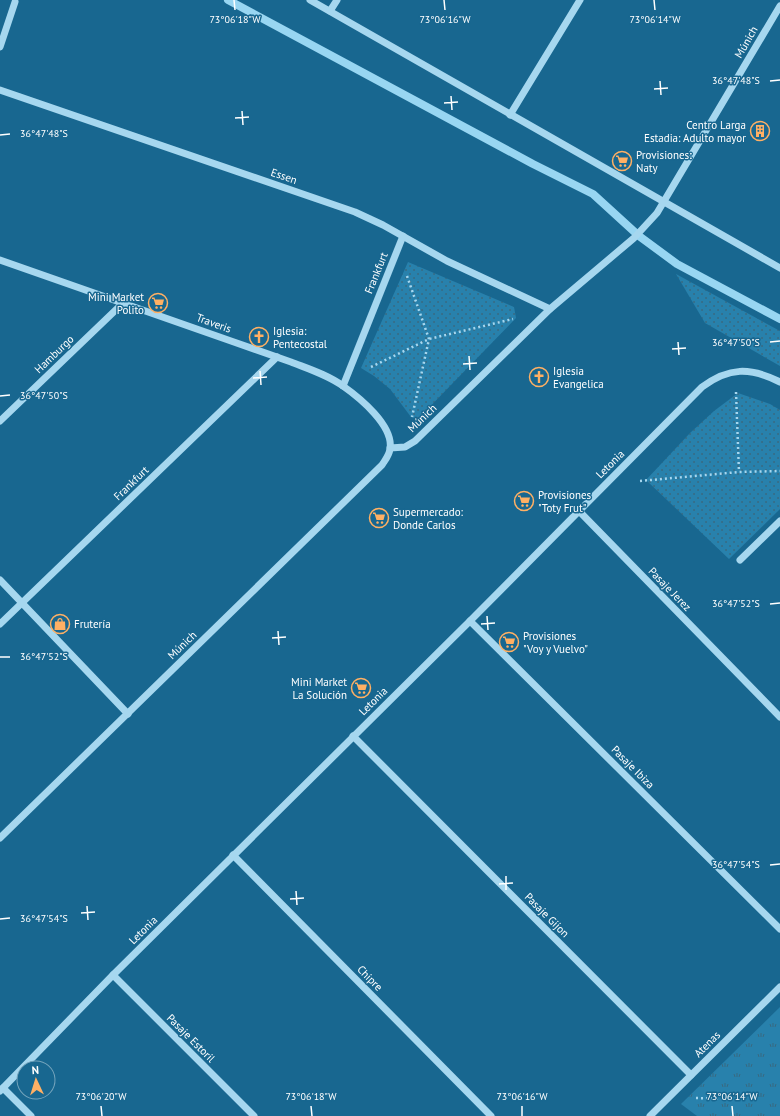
<svg xmlns="http://www.w3.org/2000/svg" width="780" height="1116" font-family="'PT Sans',sans-serif">
<style>
.grass{fill:url(#grass-dots)}
.park{fill:url(#park-tufts)}
.lines{fill:none;stroke-linecap:round;stroke-linejoin:round}
.stream{stroke:#98d6f2;stroke-width:8}
.path{stroke:#a6d7ef;stroke-width:2.5;stroke-dasharray:2 3;stroke-linecap:butt}
.minor{stroke:#a6d7ef;stroke-width:7}
.ticks{fill:none;stroke:#fff;stroke-width:1.5}
.labels{text-anchor:middle;dominant-baseline:central;stroke-width:3;stroke-linejoin:round;paint-order:stroke}
.street-label{font-size:11px;fill:#fff;stroke:#186790}
.poi-label{font-size:11px;fill:#fff;stroke:#186790;text-anchor:start}
.ticks-label{font-size:10px;text-anchor:middle;fill:#fff;stroke:#186790;stroke-width:3;stroke-linejoin:round;paint-order:stroke}
</style>
<defs>
<pattern id="grass-dots" width="8" height="8" patternUnits="userSpaceOnUse"><rect width="8" height="8" fill="#2881ac"/><path d="M2 2h.1M6 6h.1" fill="none" stroke="#386981" stroke-width="1.8" stroke-linecap="round"/></pattern>
<pattern id="park-tufts" width="24" height="20" patternUnits="userSpaceOnUse"><rect width="24" height="20" fill="#2881ac"/><path d="M3 7l-1-3M5 7V3M7 7l1-3M15 17l-1-3M17 17v-4M19 17l1-3" fill="none" stroke="#386981"/></pattern>
</defs>
<rect width="100%" height="100%" fill="#186790"/>
<g class="grass">
<polygon points="408,262 514,307 516,318 418,419 411,417 390,389 374,376 361,368"/>
<polygon points="676,274 780,331 780,366 705,323"/>
<polygon points="738,393 770,404 780,410 780,509 729,559 646,480 690,433 714,411"/>
</g>
<polygon class="park" points="780,1007 780,1116 697,1116 681,1104"/>
<g class="lines">
<polyline class="stream" points="228,0 533,164 593,194 639,236 677,264 780,319"/>
<g class="path">
<polyline points="407,276 429,339 412,417"/>
<polyline points="371,367 429,339 513,319"/>
<polyline points="736,392 739,472"/>
<polyline points="640,481 739,472 780,471"/>
<polyline points="696,1098 728,1099"/>
</g>
<g class="minor">
<polyline points="310,0 780,268"/>
<polyline points="330,11 337,0"/>
<polyline points="0,47 15,2"/>
<polyline points="0,90 355,212 383,225 447,261 550,309"/>
<polyline points="510,115 580,0"/>
<path d="M 0,260 C 77,287 154,314 231,341 C 251,348 271,355 291,362 C 309,369 328,375 343,386 C 360,398 394,426 390,449 C 389,456 385,460 382,465 L 0,838"/>
<polyline points="343,386 403,236"/>
<polyline points="0,421 123,303"/>
<polyline points="390,448 405,447 415,441 550,309 634,238 657,213 780,6"/>
<polyline points="579,511 780,717"/>
<polyline points="740,560 780,521"/>
<polyline points="0,580 128,714"/>
<polyline points="470,621 780,929"/>
<polyline points="0,624 277,357"/>
<polyline points="353,736 691,1075"/>
<polyline points="233,855 491,1116"/>
<polyline points="113,975 254,1116"/>
<polyline points="3,1088 31,1116"/>
<path d="M 0,1091 L 113,975 L 470,621 L 702,387 C 729,367 750,367 780,382"/>
<polyline points="650,1116 780,987"/>
</g>
</g>
<path class="ticks" d="M 234,0 L 235,10M 444,0 L 445,10M 654,0 L 655,10M 660,81 L 661,95M 770,81 L 780,80M 654,89 L 668,88M 451,96 L 452,110M 444,103 L 458,102M 242,111 L 243,125M 235,118 L 249,117M 0,135 L 10,134M 678,342 L 679,355M 770,342 L 780,341M 672,349 L 686,348M 469,356 L 470,370M 463,364 L 477,363M 260,371 L 261,385M 253,378 L 267,377M 0,396 L 10,395M 770,604 L 780,603M 487,616 L 488,630M 481,624 L 495,623M 278,631 L 279,645M 272,638 L 286,637M 0,657 L 10,657M 770,865 L 780,864M 506,876 L 506,890M 499,884 L 513,883M 296,891 L 297,905M 290,899 L 304,898M 87,906 L 88,920M 81,913 L 95,912M 0,919 L 10,918M 101,1106 L 102,1116M 311,1106 L 312,1116M 522,1106 L 522,1116M 732,1106 L 733,1116"/>
<defs>
<symbol id="building-ring" viewBox="-11 -11 22 22"><circle r="9.5" fill="#186790" stroke="#ffb064" stroke-width="1.5"/><path d="M-4-6H4V6H1V3H-1V6H-4ZM-2.5-4.3h1.7v1.8h-1.7ZM.8-4.3h1.7v1.8H.8ZM-2.5-1h1.7V.8h-1.7ZM.8-1h1.7V.8H.8Z" fill="#ffb064"/></symbol>
<symbol id="supermarket-ring" viewBox="-11 -11 22 22"><circle r="9.5" fill="#186790" stroke="#ffb064" stroke-width="1.5"/><path d="M-6-5.5h2.5l.6 2H6L4.5 2H-2.5L-4.4-4H-6ZM-1.5 3.2a1.3 1.3 0 1 0 .1 0ZM3 3.2a1.3 1.3 0 1 0 .1 0Z" fill="#ffb064"/></symbol>
<symbol id="church-ring" viewBox="-11 -11 22 22"><circle r="9.5" fill="#186790" stroke="#ffb064" stroke-width="1.5"/><path d="M-1.2-6h2.4v3.5h3.3v2.4h-3.3V6h-2.4V-.1h-3.3v-2.4h3.3Z" fill="#ffb064"/></symbol>
<symbol id="shop-ring" viewBox="-11 -11 22 22"><circle r="9.5" fill="#186790" stroke="#ffb064" stroke-width="1.5"/><path d="M-5-2.5h2.3a2.7 3.5 0 0 1 5.4 0H5L5.5 6h-11ZM-1.5-2.5h3a1.5 2.3 0 0 0-3 0Z" fill="#ffb064"/></symbol>
</defs>
<g fill-rule="evenodd">
<use href="#building-ring" x="749" y="120" width="22" height="22"/>
<use href="#supermarket-ring" x="611" y="150" width="22" height="22"/>
<use href="#supermarket-ring" x="147" y="292" width="22" height="22"/>
<use href="#church-ring" x="248" y="326" width="22" height="22"/>
<use href="#church-ring" x="528" y="366" width="22" height="22"/>
<use href="#supermarket-ring" x="513" y="490" width="22" height="22"/>
<use href="#supermarket-ring" x="368" y="507" width="22" height="22"/>
<use href="#shop-ring" x="49" y="613" width="22" height="22"/>
<use href="#supermarket-ring" x="498" y="631" width="22" height="22"/>
<use href="#supermarket-ring" x="350" y="677" width="22" height="22"/>
</g>
<g class="labels">
<g class="street-label">
<text transform="translate(746 42) rotate(-60)">Múnich</text>
<text transform="translate(284 176) rotate(19)">Essen</text>
<text transform="translate(376 273) rotate(-68)">Frankfurt</text>
<text transform="translate(214 323) rotate(20)">Traveris</text>
<text transform="translate(54 354) rotate(-44)">Hamburgo</text>
<text transform="translate(422 418) rotate(-44)">Múnich</text>
<text transform="translate(610 464) rotate(-45)">Letonia</text>
<text transform="translate(131 483) rotate(-44)">Frankfurt</text>
<text transform="translate(670 589) rotate(46)">Pasaje Jerez</text>
<text transform="translate(182 645) rotate(-44)">Múnich</text>
<text transform="translate(373 701) rotate(-45)">Letonia</text>
<text transform="translate(633 767) rotate(45)">Pasaje Ibiza</text>
<text transform="translate(547 915) rotate(45)">Pasaje Gijon</text>
<text transform="translate(143 930) rotate(-45)">Letonia</text>
<text transform="translate(370 978) rotate(45)">Chipre</text>
<text transform="translate(191 1038) rotate(45)">Pasaje Estoril</text>
<text transform="translate(707 1044) rotate(-45)">Atenas</text>
</g>
<g class="poi-label">
<text x="746" y="125" text-anchor="end">Centro Larga<tspan x="746" dy="13">Estadia: Adulto mayor</tspan></text>
<text x="636" y="155">Provisiones:<tspan x="636" dy="13">Naty</tspan></text>
<text x="144" y="297" text-anchor="end">Mini Market<tspan x="144" dy="13">Polito</tspan></text>
<text x="273" y="331">Iglesia:<tspan x="273" dy="13">Pentecostal</tspan></text>
<text x="553" y="371">Iglesia<tspan x="553" dy="13">Evangelica</tspan></text>
<text x="538" y="495">Provisiones<tspan x="538" dy="13">"Toty Frut"</tspan></text>
<text x="393" y="512">Supermercado:<tspan x="393" dy="13">Donde Carlos</tspan></text>
<text x="74" y="624">Frutería</text>
<text x="523" y="636">Provisiones<tspan x="523" dy="13">"Voy y Vuelvo"</tspan></text>
<text x="347" y="682" text-anchor="end">Mini Market<tspan x="347" dy="13">La Solución</tspan></text>
</g>
</g>
<g class="ticks-label">
<text x="235" y="23">73°06'18"W</text>
<text x="445" y="23">73°06'16"W</text>
<text x="655" y="23">73°06'14"W</text>
<text x="736" y="84">36°47'48"S</text>
<text x="44" y="137">36°47'48"S</text>
<text x="736" y="346">36°47'50"S</text>
<text x="44" y="399">36°47'50"S</text>
<text x="736" y="607">36°47'52"S</text>
<text x="44" y="660">36°47'52"S</text>
<text x="736" y="868">36°47'54"S</text>
<text x="44" y="922">36°47'54"S</text>
<text x="101" y="1100">73°06'20"W</text>
<text x="311" y="1100">73°06'18"W</text>
<text x="522" y="1100">73°06'16"W</text>
<text x="732" y="1100">73°06'14"W</text>
</g>
<g transform="translate(36 1080) rotate(356)"><circle r="19" fill="#186790" stroke="#74a4bc"/>
<path d="M0-3L7 15L0 10L-7 15Z" fill="#ffb064"/>
<text y="-6" font-size="11" font-weight="bold" text-anchor="middle" fill="#ffffff">N</text>
</g>
</svg>
